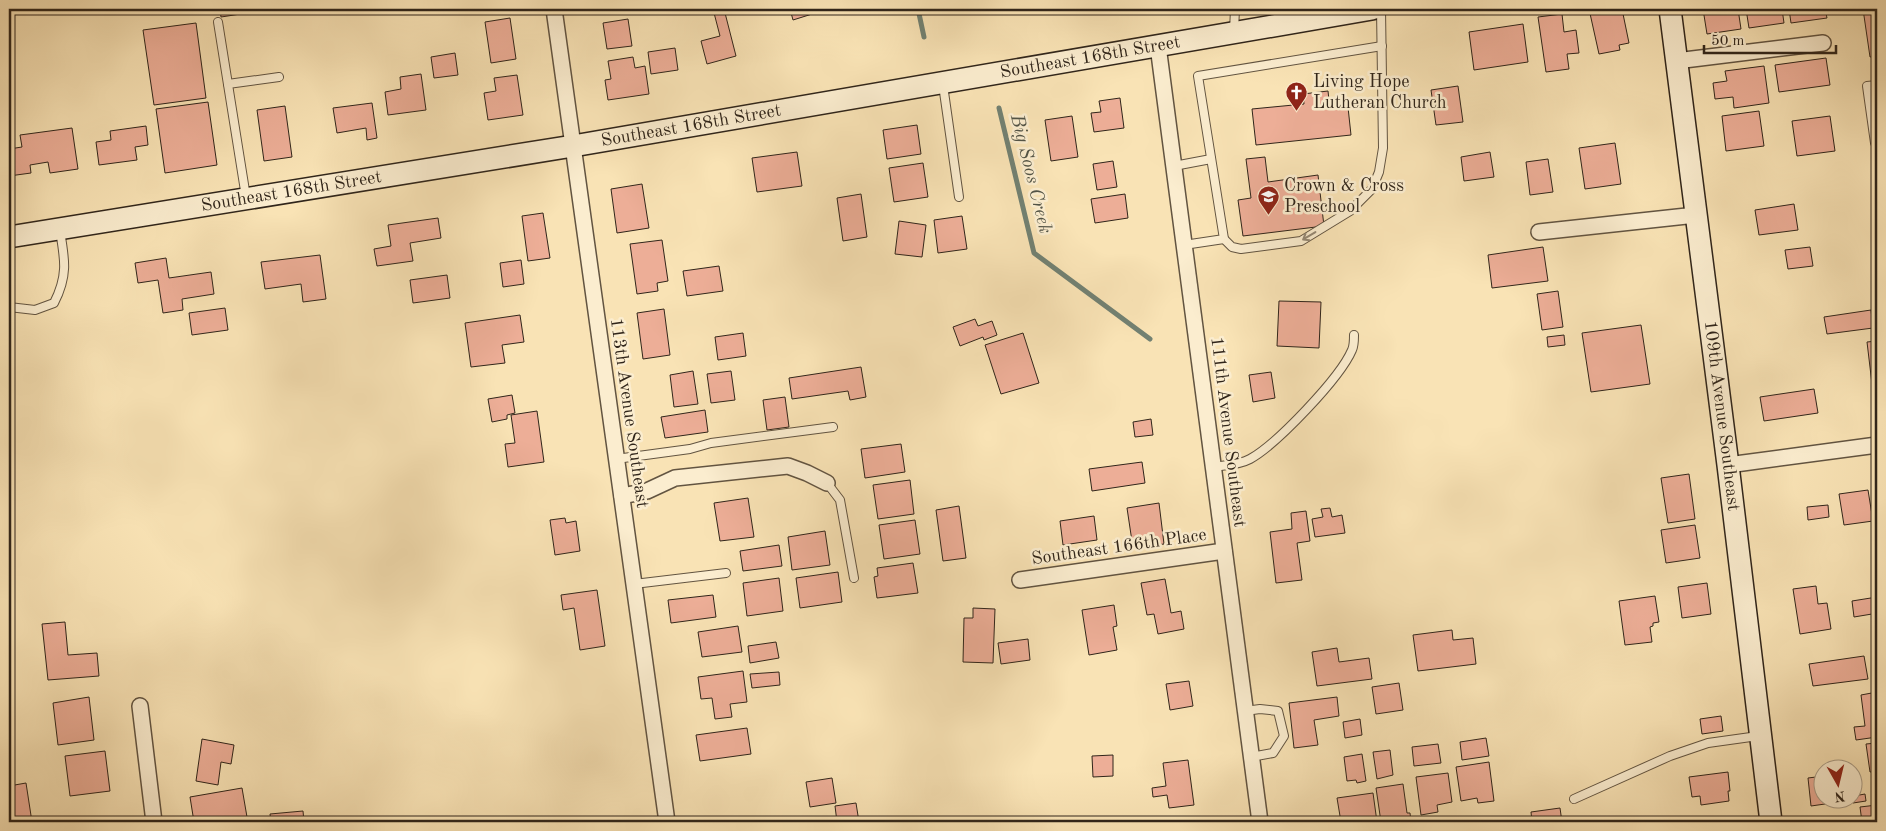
<svg xmlns="http://www.w3.org/2000/svg" width="1886" height="831" font-family="'Old Standard TT',serif">
<style>
.lines{fill:none;stroke-linecap:round;stroke-linejoin:round}
.stream{stroke:#728172;stroke-width:5}
.building{fill:#edae97;stroke:#30251a}
.lane-casing{stroke:#625441;stroke-width:10}
.street-casing{stroke:#625441;stroke-width:18}
.secondary-casing{stroke:#30251a;stroke-width:24}
.lane{stroke:#fbedcf;stroke-width:8}
.street{stroke:#fbedcf;stroke-width:15}
.secondary{stroke:#fbedcf;stroke-width:21}
.oneway{stroke:#968974}
.labels{text-anchor:middle;dominant-baseline:central;stroke-width:5;stroke-linejoin:round;paint-order:stroke}
.street-label{font-size:18px;fill:#30251a;stroke:#fbedcf}
.poi-label{font-size:18px;fill:#30251a;stroke:#fbedcf;text-anchor:start}
.water-label{font-size:19px;font-style:italic;fill:#515346;stroke:#fbedcf}
</style>
<rect width="100%" height="100%" fill="#f9e3b5"/>
<filter id="stains"><feTurbulence type="fractalNoise" baseFrequency=".004" numOctaves="4"/><feColorMatrix values="0 0 0 0 .2 0 0 0 0 .09 0 0 0 0 .02 0 0 0 .5 -.17"/></filter>
<radialGradient id="worn" r=".72"><stop offset=".6" stop-color="#630" stop-opacity="0"/><stop offset="1" stop-color="#630" stop-opacity=".3"/></radialGradient>
<g class="lines">
<g class="stream">
<polyline points="918,9 924,37"/>
<polyline points="999,108 1034,253 1150,339"/>
</g>
</g>
<g class="building">
<polygon points="220,9 246,9 247,13 221,17"/>
<polygon points="713,9 724,9 736,56 707,64 701,41 720,36"/>
<polygon points="790,9 828,9 793,20"/>
<polygon points="1589,9 1622,9 1629,43 1619,45 1620,50 1599,54"/>
<polygon points="1703,9 1738,9 1741,29 1707,34"/>
<polygon points="1746,9 1782,9 1784,23 1749,28"/>
<polygon points="1789,9 1825,9 1827,18 1791,23"/>
<polygon points="1863,9 1877,9 1877,56 1870,57"/>
<polygon points="1562,14 1564,32 1576,30 1579,53 1567,54 1569,69 1546,72 1538,17"/>
<polygon points="510,18 516,59 491,63 485,22"/>
<polygon points="628,19 632,46 607,49 603,23"/>
<polygon points="196,23 206,98 154,105 143,30"/>
<polygon points="1523,24 1528,62 1474,70 1469,32"/>
<polygon points="675,48 678,70 651,74 648,52"/>
<polygon points="455,53 458,75 434,78 431,57"/>
<polygon points="633,57 635,68 645,66 649,94 608,100 605,80 611,79 608,61"/>
<polygon points="1826,58 1830,85 1779,92 1775,65"/>
<polygon points="1764,66 1769,103 1734,108 1733,97 1715,99 1713,83 1727,81 1725,71"/>
<polygon points="421,74 426,110 388,115 385,92 401,89 400,77"/>
<polygon points="517,75 523,115 488,120 484,93 496,91 494,78"/>
<polygon points="1458,86 1463,122 1436,125 1431,90"/>
<polygon points="1328,91 1329,100 1347,98 1351,135 1256,145 1252,109 1304,104 1303,94"/>
<polygon points="1120,98 1124,128 1094,132 1091,113 1101,112 1099,101"/>
<polygon points="208,102 217,165 165,173 156,109"/>
<polygon points="372,103 377,138 367,140 366,128 337,133 333,108"/>
<polygon points="285,106 292,157 264,161 257,110"/>
<polygon points="1759,111 1764,146 1726,151 1722,116"/>
<polygon points="1072,116 1078,157 1051,161 1045,120"/>
<polygon points="1830,116 1835,151 1797,156 1792,121"/>
<polygon points="917,125 921,154 887,159 883,130"/>
<polygon points="146,126 148,145 135,147 137,160 99,165 96,142 111,140 110,131"/>
<polygon points="72,128 78,169 50,173 48,162 30,165 31,173 9,176 9,149 22,147 20,135"/>
<polygon points="1615,143 1621,184 1585,189 1579,148"/>
<polygon points="797,152 802,186 757,192 752,158"/>
<polygon points="1490,152 1494,177 1464,181 1461,157"/>
<polygon points="1265,157 1268,182 1318,175 1324,226 1243,236 1238,200 1251,198 1246,159"/>
<polygon points="1548,159 1553,192 1530,195 1526,162"/>
<polygon points="1113,161 1117,187 1097,190 1093,164"/>
<polygon points="923,163 928,197 894,202 889,168"/>
<polygon points="642,184 649,228 617,233 611,189"/>
<polygon points="861,194 867,237 843,241 837,198"/>
<polygon points="1125,194 1128,218 1095,223 1091,199"/>
<polygon points="1794,204 1798,230 1759,235 1755,210"/>
<polygon points="543,213 550,258 528,261 522,216"/>
<polygon points="962,216 967,249 938,253 934,220"/>
<polygon points="438,218 441,238 410,243 413,261 377,266 374,249 391,246 388,225"/>
<polygon points="899,221 926,225 922,257 895,254"/>
<polygon points="662,240 668,281 657,283 658,291 637,294 630,244"/>
<polygon points="1543,247 1548,281 1492,288 1488,255"/>
<polygon points="1810,247 1813,266 1788,269 1785,250"/>
<polygon points="320,255 326,299 303,302 301,284 265,289 261,262"/>
<polygon points="166,258 169,278 211,272 214,294 182,299 183,310 163,313 158,280 138,283 135,263"/>
<polygon points="521,260 524,284 503,287 500,263"/>
<polygon points="719,266 723,291 687,296 683,271"/>
<polygon points="447,275 450,298 413,303 410,280"/>
<polygon points="1558,291 1563,327 1542,330 1537,294"/>
<polygon points="1279,301 1321,302 1319,348 1277,346"/>
<polygon points="225,308 228,330 192,335 189,313"/>
<polygon points="664,309 670,355 643,359 637,313"/>
<polygon points="1871,310 1873,328 1827,334 1824,317"/>
<polygon points="520,315 524,342 502,345 505,363 471,367 465,323"/>
<polygon points="975,319 978,326 992,321 997,335 984,340 983,337 960,346 953,327"/>
<polygon points="1641,325 1650,384 1591,392 1582,333"/>
<polygon points="743,333 746,356 718,360 715,337"/>
<polygon points="1023,333 1039,383 1001,394 985,345"/>
<polygon points="1564,335 1565,345 1548,347 1547,337"/>
<polygon points="1877,341 1877,383 1872,384 1867,342"/>
<polygon points="861,367 866,397 850,400 848,391 792,399 789,378"/>
<polygon points="693,371 698,404 674,407 670,375"/>
<polygon points="731,371 735,400 711,403 707,374"/>
<polygon points="1271,372 1275,398 1253,402 1249,375"/>
<polygon points="1814,389 1818,413 1764,421 1760,397"/>
<polygon points="512,395 515,413 507,415 507,419 492,422 488,399"/>
<polygon points="785,397 789,427 767,430 763,400"/>
<polygon points="705,410 708,432 665,438 661,417"/>
<polygon points="537,411 544,462 508,467 505,444 515,443 511,415"/>
<polygon points="1151,419 1153,435 1135,437 1133,422"/>
<polygon points="901,444 905,472 865,478 861,449"/>
<polygon points="1142,462 1145,483 1092,491 1089,469"/>
<polygon points="1689,474 1695,519 1668,523 1661,478"/>
<polygon points="910,480 914,514 878,519 873,485"/>
<polygon points="1868,490 1873,521 1844,525 1839,494"/>
<polygon points="748,498 754,537 720,541 714,503"/>
<polygon points="1159,503 1164,544 1133,548 1127,508"/>
<polygon points="1828,505 1829,517 1808,520 1807,507"/>
<polygon points="959,506 966,558 943,561 936,510"/>
<polygon points="1330,508 1332,517 1342,515 1345,533 1315,537 1312,519 1323,517 1321,509"/>
<polygon points="1306,511 1310,541 1297,543 1302,580 1276,583 1270,532 1292,529 1291,513"/>
<polygon points="1094,516 1097,540 1063,545 1060,521"/>
<polygon points="565,518 566,523 576,521 580,551 555,555 550,520"/>
<polygon points="915,520 920,554 884,559 879,525"/>
<polygon points="1695,525 1700,558 1666,563 1661,530"/>
<polygon points="825,531 830,565 792,570 788,537"/>
<polygon points="779,545 782,566 743,571 740,551"/>
<polygon points="913,563 918,593 877,598 874,577 878,576 877,568"/>
<polygon points="838,572 842,602 800,608 796,578"/>
<polygon points="779,578 783,611 747,616 743,583"/>
<polygon points="1165,579 1171,613 1181,611 1184,629 1158,634 1154,614 1147,615 1141,583"/>
<polygon points="1707,583 1711,614 1682,618 1678,587"/>
<polygon points="1816,586 1818,604 1827,603 1831,629 1800,634 1793,589"/>
<polygon points="597,590 605,646 580,650 574,608 563,610 561,595"/>
<polygon points="713,595 716,617 671,623 668,600"/>
<polygon points="1655,596 1659,622 1653,623 1653,626 1650,627 1652,642 1625,645 1619,601"/>
<polygon points="1877,597 1877,624 1874,624 1872,614 1854,617 1852,601"/>
<polygon points="1114,605 1117,626 1113,627 1117,650 1089,655 1082,610"/>
<polygon points="973,608 995,609 993,663 963,662 964,618 973,618"/>
<polygon points="65,622 68,655 97,653 99,676 48,680 42,624"/>
<polygon points="738,626 742,652 702,657 698,632"/>
<polygon points="1452,630 1453,640 1473,638 1476,664 1418,671 1413,635"/>
<polygon points="1028,639 1030,660 1001,664 998,643"/>
<polygon points="776,642 779,658 750,663 748,646"/>
<polygon points="1337,648 1339,662 1369,658 1372,679 1317,686 1312,652"/>
<polygon points="1864,656 1868,679 1813,686 1809,664"/>
<polygon points="743,671 747,702 730,704 732,717 715,719 712,698 701,699 698,677"/>
<polygon points="779,672 780,685 752,688 750,674"/>
<polygon points="1189,681 1193,706 1170,710 1166,684"/>
<polygon points="1399,683 1403,710 1376,714 1372,687"/>
<polygon points="1877,692 1877,737 1856,740 1854,727 1865,726 1861,695"/>
<polygon points="89,697 94,740 58,745 53,703"/>
<polygon points="1337,697 1339,716 1314,720 1318,745 1294,748 1289,703"/>
<polygon points="1721,716 1723,731 1702,734 1700,719"/>
<polygon points="1360,719 1362,735 1345,738 1343,722"/>
<polygon points="747,728 751,754 700,761 696,735"/>
<polygon points="1486,738 1489,756 1462,760 1460,742"/>
<polygon points="202,739 234,745 231,764 221,762 218,785 196,781"/>
<polygon points="1877,743 1877,771 1870,772 1866,744"/>
<polygon points="1438,744 1441,763 1414,766 1412,747"/>
<polygon points="1390,750 1393,775 1377,779 1373,752"/>
<polygon points="105,751 110,791 70,796 65,756"/>
<polygon points="1362,754 1366,781 1357,783 1356,780 1347,781 1344,757"/>
<polygon points="1113,755 1113,776 1093,777 1092,756"/>
<polygon points="1188,760 1194,805 1169,808 1167,795 1153,797 1152,788 1166,786 1163,763"/>
<polygon points="1489,762 1494,801 1478,803 1477,798 1461,801 1456,767"/>
<polygon points="1728,772 1730,791 1728,791 1729,801 1701,805 1700,796 1692,797 1689,777"/>
<polygon points="1448,773 1452,802 1437,805 1438,812 1421,815 1416,777"/>
<polygon points="1824,776 1824,798 1846,798 1846,801 1811,806 1808,778"/>
<polygon points="832,778 836,803 810,807 806,782"/>
<polygon points="26,783 32,822 11,822 9,809 9,786"/>
<polygon points="1403,784 1407,813 1410,813 1411,822 1381,822 1376,788"/>
<polygon points="242,788 247,817 233,819 234,822 194,822 190,797"/>
<polygon points="1373,793 1377,822 1341,822 1337,798"/>
<polygon points="1865,794 1866,801 1853,803 1854,796"/>
<polygon points="856,803 859,822 837,822 835,806"/>
<polygon points="1877,805 1877,822 1862,822 1860,807"/>
<polygon points="1560,808 1562,822 1532,822 1531,812"/>
<polygon points="303,811 304,822 271,822 270,814"/>
</g>
<g class="lines">
<defs>
<g id="lane">
<polyline points="218,22 246,197"/>
<polyline points="1234,31 1235,9"/>
<polyline points="228,84 279,77"/>
<polyline points="943,85 959,197"/>
<polyline points="1875,143 1867,86 1877,85"/>
<polyline points="1174,166 1211,159"/>
<polyline points="1224,239 1232,247 1241,249 1301,241 1350,211 1372,189 1379,172 1383,148 1381,9"/>
<polyline points="1184,245 1224,239 1198,76 1382,46"/>
<path d="M 9,307 L 35,310 L 54,303 C 68,276 65,260 60,231"/>
<polyline points="616,459 690,449 711,443 833,427"/>
<path d="M 1213,467 C 1226,465 1239,465 1250,459 C 1277,444 1340,378 1352,350 C 1354,346 1354,340 1354,335"/>
<polyline points="827,483 840,500 854,578"/>
<polyline points="634,584 726,573"/>
<polyline points="1245,711 1260,709 1278,711 1284,736 1273,753 1251,757"/>
<polyline points="1574,799 1670,756 1708,743 1758,736"/>
</g>
<g id="street">
<polyline points="554,9 667,822"/>
<polyline points="1158,46 1260,822"/>
<polyline points="1676,61 1823,43"/>
<polyline points="1539,232 1696,215"/>
<polyline points="1728,465 1877,445"/>
<polyline points="622,496 647,491 675,478 788,466 807,473 827,483"/>
<polyline points="1020,580 1224,551"/>
<polyline points="140,706 154,822"/>
</g>
<g id="secondary">
<path id="s1" d="M 1670,9 L 1728,465 L 1771,822"/>
<path id="s2" d="M 9,237 L 573,146 L 1372,9"/>
</g>
</defs>
<use href="#lane" class="lane-casing"/>
<use href="#street" class="street-casing"/>
<use href="#secondary" class="secondary-casing"/>
<use href="#lane" class="lane"/>
<use href="#street" class="street"/>
<use href="#secondary" class="secondary"/>
</g>
<defs><path id="oneway-shaft" d="M-6 0H5M1.5-3L5.5 0L1.5 3" fill="none" stroke-width="1.6" stroke-linecap="round" stroke-linejoin="round" transform="scale(1.25)"/></defs>
<use class="oneway" href="#oneway-shaft" transform="translate(1309 236) rotate(149)"/>
<defs>
<symbol id="church-pin" viewBox="-11 -11 22 30"><path d="M0 17L-7.5 6A9.5 9.5 0 1 1 7.5 6Z" fill="#8f2418" stroke="#fbedcf"/><path d="M-1.2-6h2.4v3.5h3.3v2.4h-3.3V6h-2.4V-.1h-3.3v-2.4h3.3Z" fill="#fff"/></symbol>
<symbol id="school-pin" viewBox="-11 -11 22 30"><path d="M0 17L-7.5 6A9.5 9.5 0 1 1 7.5 6Z" fill="#8f2418" stroke="#fbedcf"/><path d="M0-5L7-2L0 1L-7-2ZM-4 1L0 2.5L4 1V4Q0 6-4 4Z" fill="#fff"/></symbol>
</defs>
<g fill-rule="evenodd">
<use href="#church-pin" x="1284" y="80" width="25" height="34"/>
<use href="#school-pin" x="1256" y="184" width="25" height="34"/>
</g>
<g class="labels">
<g class="street-label">
<text stroke="none"><textPath href="#s2" startOffset="1096">Southeast 168th Street</textPath></text>
<text stroke="none"><textPath href="#s2" startOffset="691">Southeast 168th Street</textPath></text>
<text stroke="none"><textPath href="#s2" startOffset="286">Southeast 168th Street</textPath></text>
<text transform="translate(629 413) rotate(82)">113th Avenue Southeast</text>
<text stroke="none"><textPath href="#s1" startOffset="410">109th Avenue Southeast</textPath></text>
<text transform="translate(1228 432) rotate(83)">111th Avenue Southeast</text>
<text transform="translate(1119 547) rotate(-8)">Southeast 166th Place</text>
</g>
<g class="poi-label">
<text x="1313" y="82">Living Hope<tspan x="1313" dy="21">Lutheran Church</tspan></text>
<text x="1284" y="186">Crown &amp; Cross<tspan x="1284" dy="21">Preschool</tspan></text>
</g>
<g class="water-label">
<text transform="translate(1030 174) rotate(76)">Big Soos Creek</text>
</g>
</g>
<rect width="1886" height="831" fill="none" stroke="#f9e3b5" stroke-width="30"/>
<rect x="10" y="10" width="1866" height="811" fill="none" stroke="#30251a" stroke-width="2.5"/>
<rect x="15" y="15" width="1856" height="801" fill="none" stroke="#30251a"/>
<g transform="translate(1838 784) rotate(172)"><circle r="24" fill="#fbedcf" stroke="#aa9d87"/>
<path d="M0-4L9 19L0 12L-9 19Z" fill="#8f2418"/>
<text y="-8" font-size="14" font-weight="bold" text-anchor="middle" fill="#30251a">N</text>
</g>
<path d="M1704 45v8h132v-8" fill="none" stroke="#30251a" stroke-width="2.5"/>
<text x="1711" y="45" font-size="15" fill="#30251a" stroke="#fbedcf" stroke-width="4" paint-order="stroke">50 m</text>
<rect width="100%" height="100%" filter="url(#stains)"/>
<rect width="100%" height="100%" fill="url(#worn)"/>
</svg>
